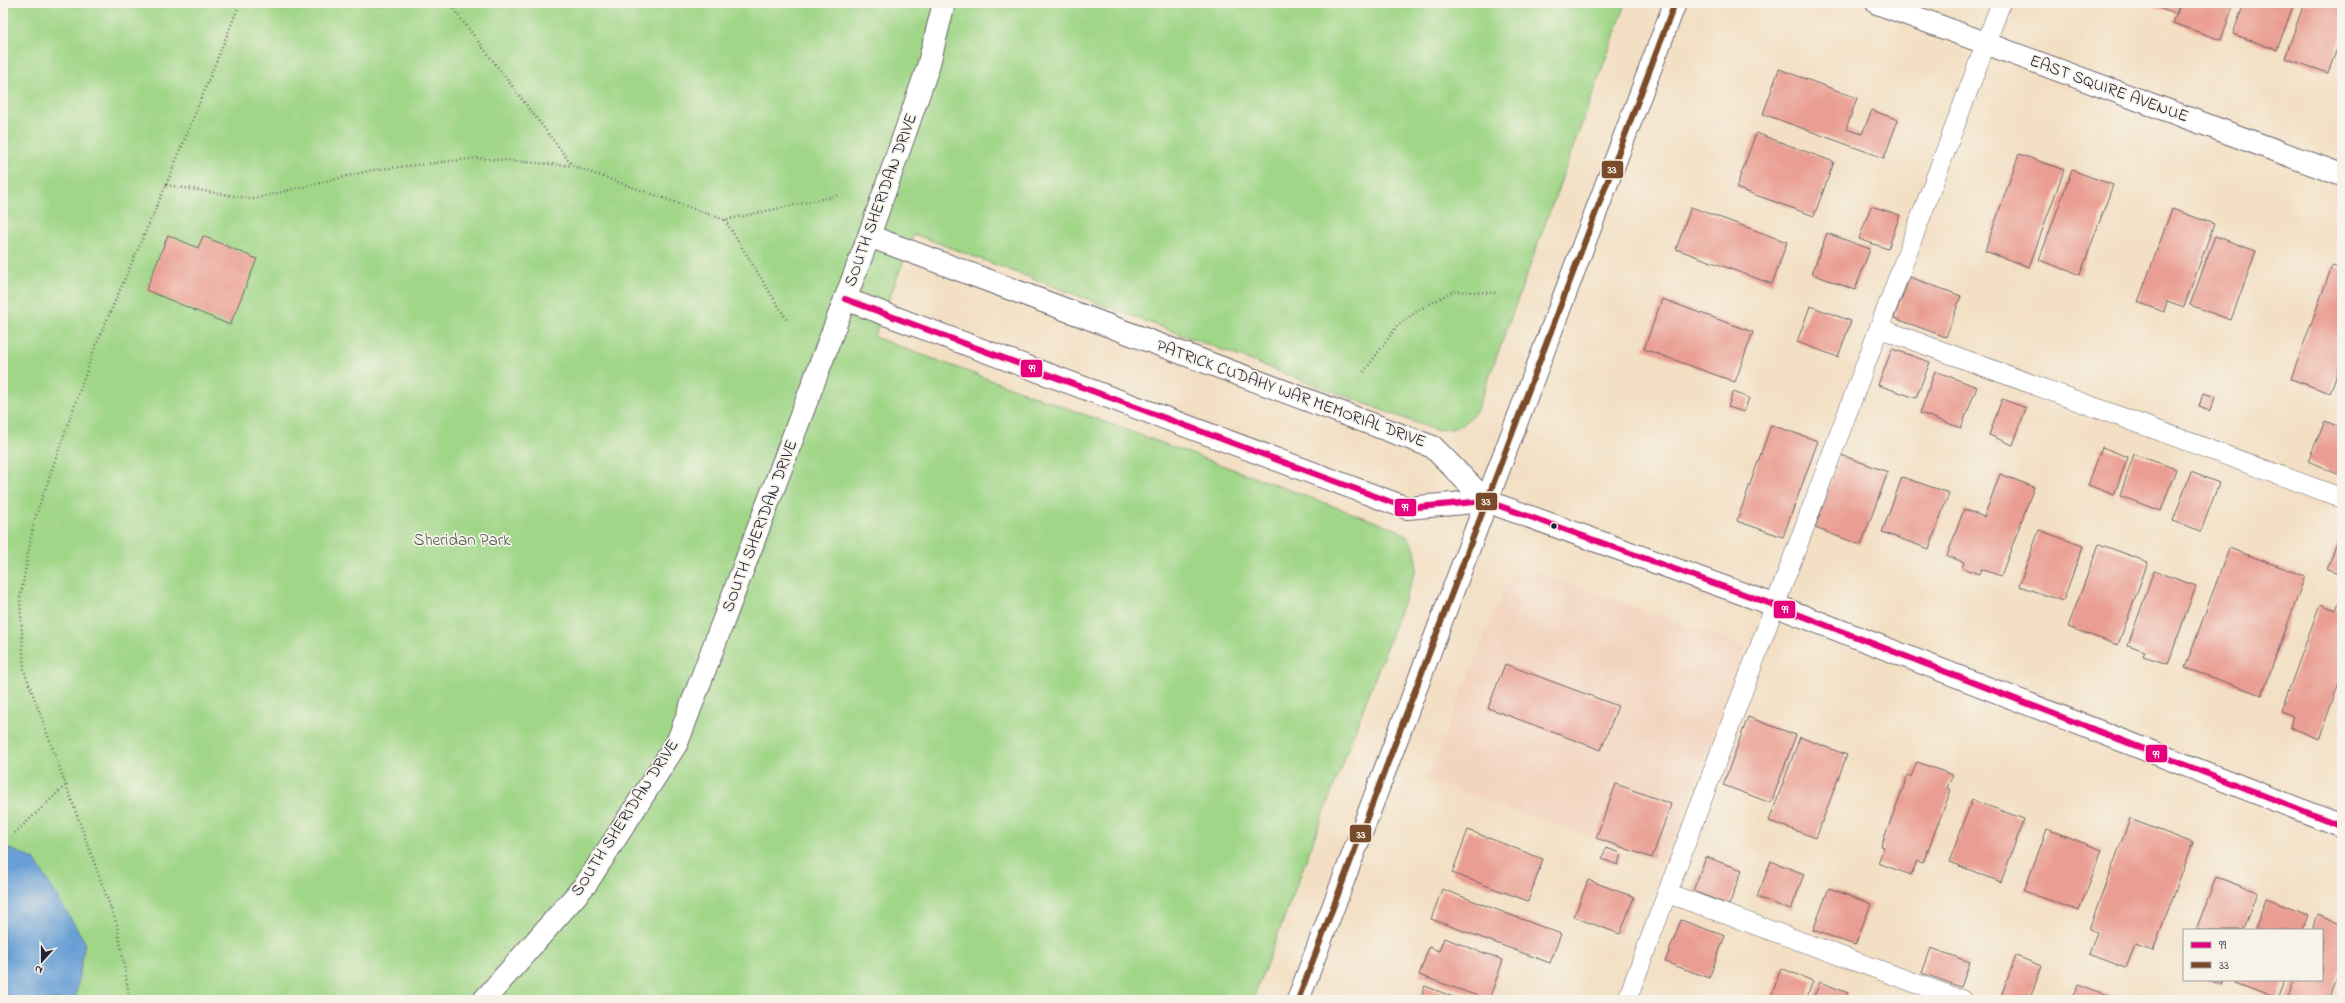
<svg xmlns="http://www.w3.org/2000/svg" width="2345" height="1003" font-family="'Indie Flower',sans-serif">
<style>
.built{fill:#f3d4bf}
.green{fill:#a0d688;stroke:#617c62}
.water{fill:#679fd5;stroke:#446088}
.building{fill:#ea9d92}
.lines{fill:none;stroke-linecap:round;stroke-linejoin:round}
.service-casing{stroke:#6b646b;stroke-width:20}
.minor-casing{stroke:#6b646b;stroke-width:24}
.secondary-casing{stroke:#6b646b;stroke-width:24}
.path{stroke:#6b646b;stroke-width:2.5;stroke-dasharray:1 3;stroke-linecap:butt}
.service{stroke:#fff;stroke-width:19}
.minor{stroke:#fff;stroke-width:22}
.secondary{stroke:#fff;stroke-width:22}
.bus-1-casing{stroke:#f7f3e8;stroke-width:9}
.bus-2-casing{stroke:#f7f3e8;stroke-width:9}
.bus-1{stroke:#e5007d;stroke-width:6}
.bus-2{stroke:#7a4b2a;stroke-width:6}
.bus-dot{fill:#22223b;stroke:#f7f3e8;stroke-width:1.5}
.labels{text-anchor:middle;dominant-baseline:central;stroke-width:3.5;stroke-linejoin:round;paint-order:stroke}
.street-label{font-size:17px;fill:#22223b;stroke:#f7f3e8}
.park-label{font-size:17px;fill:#485852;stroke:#f7f3e8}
.line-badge{stroke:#f7f3e8;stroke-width:1.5}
.badge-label{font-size:11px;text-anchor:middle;font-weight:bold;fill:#fff}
</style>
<rect width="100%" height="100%" fill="#f7f3e8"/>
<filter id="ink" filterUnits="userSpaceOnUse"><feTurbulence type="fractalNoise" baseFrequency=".025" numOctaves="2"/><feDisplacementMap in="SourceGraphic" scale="8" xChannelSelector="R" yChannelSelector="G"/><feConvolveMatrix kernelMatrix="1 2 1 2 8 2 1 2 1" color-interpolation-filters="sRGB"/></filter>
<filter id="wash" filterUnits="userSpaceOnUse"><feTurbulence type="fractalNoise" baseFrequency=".012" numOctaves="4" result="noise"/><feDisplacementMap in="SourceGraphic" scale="16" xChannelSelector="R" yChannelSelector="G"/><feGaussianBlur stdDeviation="0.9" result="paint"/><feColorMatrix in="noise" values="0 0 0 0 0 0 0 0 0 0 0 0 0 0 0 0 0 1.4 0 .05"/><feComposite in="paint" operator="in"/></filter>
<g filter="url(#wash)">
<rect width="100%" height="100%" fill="#f3dfc3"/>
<polygon class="built" points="1521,572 1537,572 1746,647 1665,864 1427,779 1507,582"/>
<path class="green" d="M 3,3 L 1626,3 L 1477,410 C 1462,427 1456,430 1435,430 L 914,234 L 874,337 L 1398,530 C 1415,542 1417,549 1416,569 L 1253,1000 L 3,1000 Z"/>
<polygon class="water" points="3,846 34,859 85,942 75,1000 3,1000"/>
<g id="blocks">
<g class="building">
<polygon points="2144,3 2180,3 2176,14"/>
<polygon points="2181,3 2234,3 2221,40 2173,23"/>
<polygon points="2244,3 2294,3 2277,50 2233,34"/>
<polygon points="2304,3 2330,3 2342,7 2342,35 2328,73 2285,58"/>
<polygon points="1779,69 1857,98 1846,129 1862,134 1872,110 1898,120 1884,158 1763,114"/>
<polygon points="1756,133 1834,162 1814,216 1736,188"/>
<polygon points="2019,154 2064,170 2029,267 1985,251"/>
<polygon points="2072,170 2113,185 2080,275 2039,260"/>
<polygon points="1871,206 1900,215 1888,249 1859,239"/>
<polygon points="1691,207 1787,242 1772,284 1676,249"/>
<polygon points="2172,209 2214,224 2184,307 2167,301 2164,312 2138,302"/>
<polygon points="1827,233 1870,249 1855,290 1812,274"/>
<polygon points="168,235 198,248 203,236 257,259 230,325 146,290"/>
<polygon points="2215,236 2256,251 2231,320 2190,305"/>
<polygon points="2332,266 2342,269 2342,360 2330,393 2291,379"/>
<polygon points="1910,277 1961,296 1946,337 1894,318"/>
<polygon points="1662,299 1753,332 1735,382 1644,349"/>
<polygon points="1810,306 1851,321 1838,357 1797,342"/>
<polygon points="1892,349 1930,362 1916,398 1878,385"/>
<polygon points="1935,371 1977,387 1961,428 1920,413"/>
<polygon points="1733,392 1749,398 1744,412 1728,407"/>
<polygon points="2203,393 2215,397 2210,411 2199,407"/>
<polygon points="2002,399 2026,408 2013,445 1989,435"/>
<polygon points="2325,421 2342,428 2342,476 2308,461"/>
<polygon points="1771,425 1818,441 1783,537 1737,521"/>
<polygon points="2102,447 2128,457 2114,495 2088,485"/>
<polygon points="2134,454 2176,469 2161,511 2120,496"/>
<polygon points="1841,455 1888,472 1861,545 1815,528"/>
<polygon points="2191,472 2219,483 2201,531 2173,521"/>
<polygon points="2000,474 2034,487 2001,576 1981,569 1979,574 1962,568 1964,562 1947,556 1964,509 1984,517"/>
<polygon points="1902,477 1949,493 1929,549 1882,532"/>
<polygon points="2342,529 2342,575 2327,570"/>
<polygon points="2039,530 2083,546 2063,601 2019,586"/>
<polygon points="2099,544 2148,562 2118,645 2068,627"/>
<polygon points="2229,548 2305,576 2262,695 2185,668"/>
<polygon points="2154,571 2196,586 2168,664 2143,656 2145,651 2128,645"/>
<polygon points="2339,602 2342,603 2342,674 2319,739 2290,727 2293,716 2281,711 2320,604 2336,610"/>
<polygon points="1505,664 1618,706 1601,750 1488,708"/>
<polygon points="1748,717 1796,735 1771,803 1723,785"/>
<polygon points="1800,737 1847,755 1816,838 1769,821"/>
<polygon points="1917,762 1953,775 1947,788 1951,790 1923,863 1917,861 1911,875 1878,863 1884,847 1881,846 1908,775 1911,777"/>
<polygon points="1616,784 1671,804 1652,858 1596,838"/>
<polygon points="1972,800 2024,819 2001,882 1949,862"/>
<polygon points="2130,819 2193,843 2153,951 2135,945 2126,968 2089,954 2097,932 2089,929"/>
<polygon points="2047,829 2102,850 2079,911 2024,891"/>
<polygon points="1468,830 1543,859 1528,901 1452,873"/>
<polygon points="1606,848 1621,853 1618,865 1602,859"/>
<polygon points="1706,857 1742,870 1729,905 1693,891"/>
<polygon points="1771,861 1804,874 1791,910 1757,897"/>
<polygon points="2216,877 2257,892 2243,930 2196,930"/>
<polygon points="1588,880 1634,897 1620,934 1574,917"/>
<polygon points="1829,888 1871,904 1855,945 1813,930"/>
<polygon points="1442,889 1561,934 1550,963 1431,919"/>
<polygon points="2266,899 2308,915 2303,930 2255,930"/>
<polygon points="2317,914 2342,923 2342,963 2328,1000 2285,1000 2293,980 2322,980 2322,930 2312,930"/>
<polygon points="1681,920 1725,936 1709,978 1665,962"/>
<polygon points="1444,938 1503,960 1489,1000 1419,975 1429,947 1439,951"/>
<polygon points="1931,948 1970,962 1961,987 1922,973"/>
<polygon points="2016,956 2042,966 2029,1000 2012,1000 2001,996"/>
<polygon points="1781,968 1813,981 1806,1000 1770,1000"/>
<polygon points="2207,980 2224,980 2222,986"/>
<polygon points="2236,980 2284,980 2277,999 2235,983"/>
<polygon points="1820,982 1848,993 1845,1000 1813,1000"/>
<polygon points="2078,984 2121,1000 2071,1000"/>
<polygon points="1425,986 1461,1000 1420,1000"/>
</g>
</g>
</g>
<g filter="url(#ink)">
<use href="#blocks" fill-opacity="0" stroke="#6b646b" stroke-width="1"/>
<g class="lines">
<defs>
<g id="service">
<polyline points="1879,328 2342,498"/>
<polyline points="1667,893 1962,1000"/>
<polyline points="1627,1000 2001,3"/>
</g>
<g id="minor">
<polyline points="1877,3 2342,175"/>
<polyline points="869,236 1433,447 1486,501"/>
<polyline points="845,299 1407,508 1486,501"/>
<polyline points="484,1000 586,884 677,743 869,236 928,67 944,3"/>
</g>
<g id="secondary">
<polyline points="1486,501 1774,605 2342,826"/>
<polyline points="1298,1000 1675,3"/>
</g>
</defs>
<use href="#service" class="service-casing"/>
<use href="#minor" class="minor-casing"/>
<use href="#secondary" class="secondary-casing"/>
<g class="path">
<polyline points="449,3 572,165"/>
<polyline points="166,185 253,199 373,170 478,158 573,166 725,220 840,195"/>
<polyline points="725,220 787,320"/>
<polyline points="1364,372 1397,326 1417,311 1453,291 1498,293"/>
<polyline points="15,833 65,786"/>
<polyline points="130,1000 117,925 24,670 20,599 34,521 95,347 166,185 240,3"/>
</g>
<use href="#service" class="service"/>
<use href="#minor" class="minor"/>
<use href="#secondary" class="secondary"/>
<defs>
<polyline id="bus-1" points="845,299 1407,508 1486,501 1774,605 2342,826"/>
<polyline id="bus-2" points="1298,1000 1675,3"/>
</defs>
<use href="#bus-1" class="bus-1-casing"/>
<use href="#bus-2" class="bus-2-casing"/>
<use href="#bus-1" class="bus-1"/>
<use href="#bus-2" class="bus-2"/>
</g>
</g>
<circle class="bus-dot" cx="1554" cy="526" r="3.5"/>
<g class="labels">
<g class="street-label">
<text transform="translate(2109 89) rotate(20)">EAST SQUIRE AVENUE</text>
<text transform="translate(881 200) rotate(-70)">SOUTH SHERIDAN DRIVE</text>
<text transform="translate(1291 394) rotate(20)">PATRICK CUDAHY WAR MEMORIAL DRIVE</text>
<text transform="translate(760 526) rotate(-69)">SOUTH SHERIDAN DRIVE</text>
<text transform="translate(625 818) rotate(-57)">SOUTH SHERIDAN DRIVE</text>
</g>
<g class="park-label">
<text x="462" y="540">Sheridan Park</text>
</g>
</g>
<g class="line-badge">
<rect x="1601" y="160" width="23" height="19" rx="4" fill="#7a4b2a"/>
<rect x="1020" y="359" width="23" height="19" rx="4" fill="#e5007d"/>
<rect x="1475" y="492" width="23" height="19" rx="4" fill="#7a4b2a"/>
<rect x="1394" y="498" width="23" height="19" rx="4" fill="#e5007d"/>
<rect x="1773" y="600" width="23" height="19" rx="4" fill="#e5007d"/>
<rect x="2145" y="744" width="23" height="19" rx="4" fill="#e5007d"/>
<rect x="1349" y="824" width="23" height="19" rx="4" fill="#7a4b2a"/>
</g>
<g class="badge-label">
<text x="1612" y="173">33</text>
<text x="1032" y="372">99</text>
<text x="1486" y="505">33</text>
<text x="1405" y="511">99</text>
<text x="1785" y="613">99</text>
<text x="2156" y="758">99</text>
<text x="1361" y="838">33</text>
</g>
<rect width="2345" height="1003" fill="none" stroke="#f7f3e8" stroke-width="16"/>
<rect x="2183" y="929" width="140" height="52" fill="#f7f3e8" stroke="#a29fa3"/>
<rect x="2191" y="942" width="20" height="6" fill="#e5007d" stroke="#a29fa3"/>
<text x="2219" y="949" font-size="12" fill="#22223b">99</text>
<rect x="2191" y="962" width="20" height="6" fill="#7a4b2a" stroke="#a29fa3"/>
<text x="2219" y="969" font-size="12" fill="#22223b">33</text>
<g transform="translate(42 961) rotate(201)" stroke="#f7f3e8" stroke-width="3" paint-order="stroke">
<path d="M0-3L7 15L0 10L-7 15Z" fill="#22223b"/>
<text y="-6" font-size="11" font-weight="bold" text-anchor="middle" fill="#22223b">N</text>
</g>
</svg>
